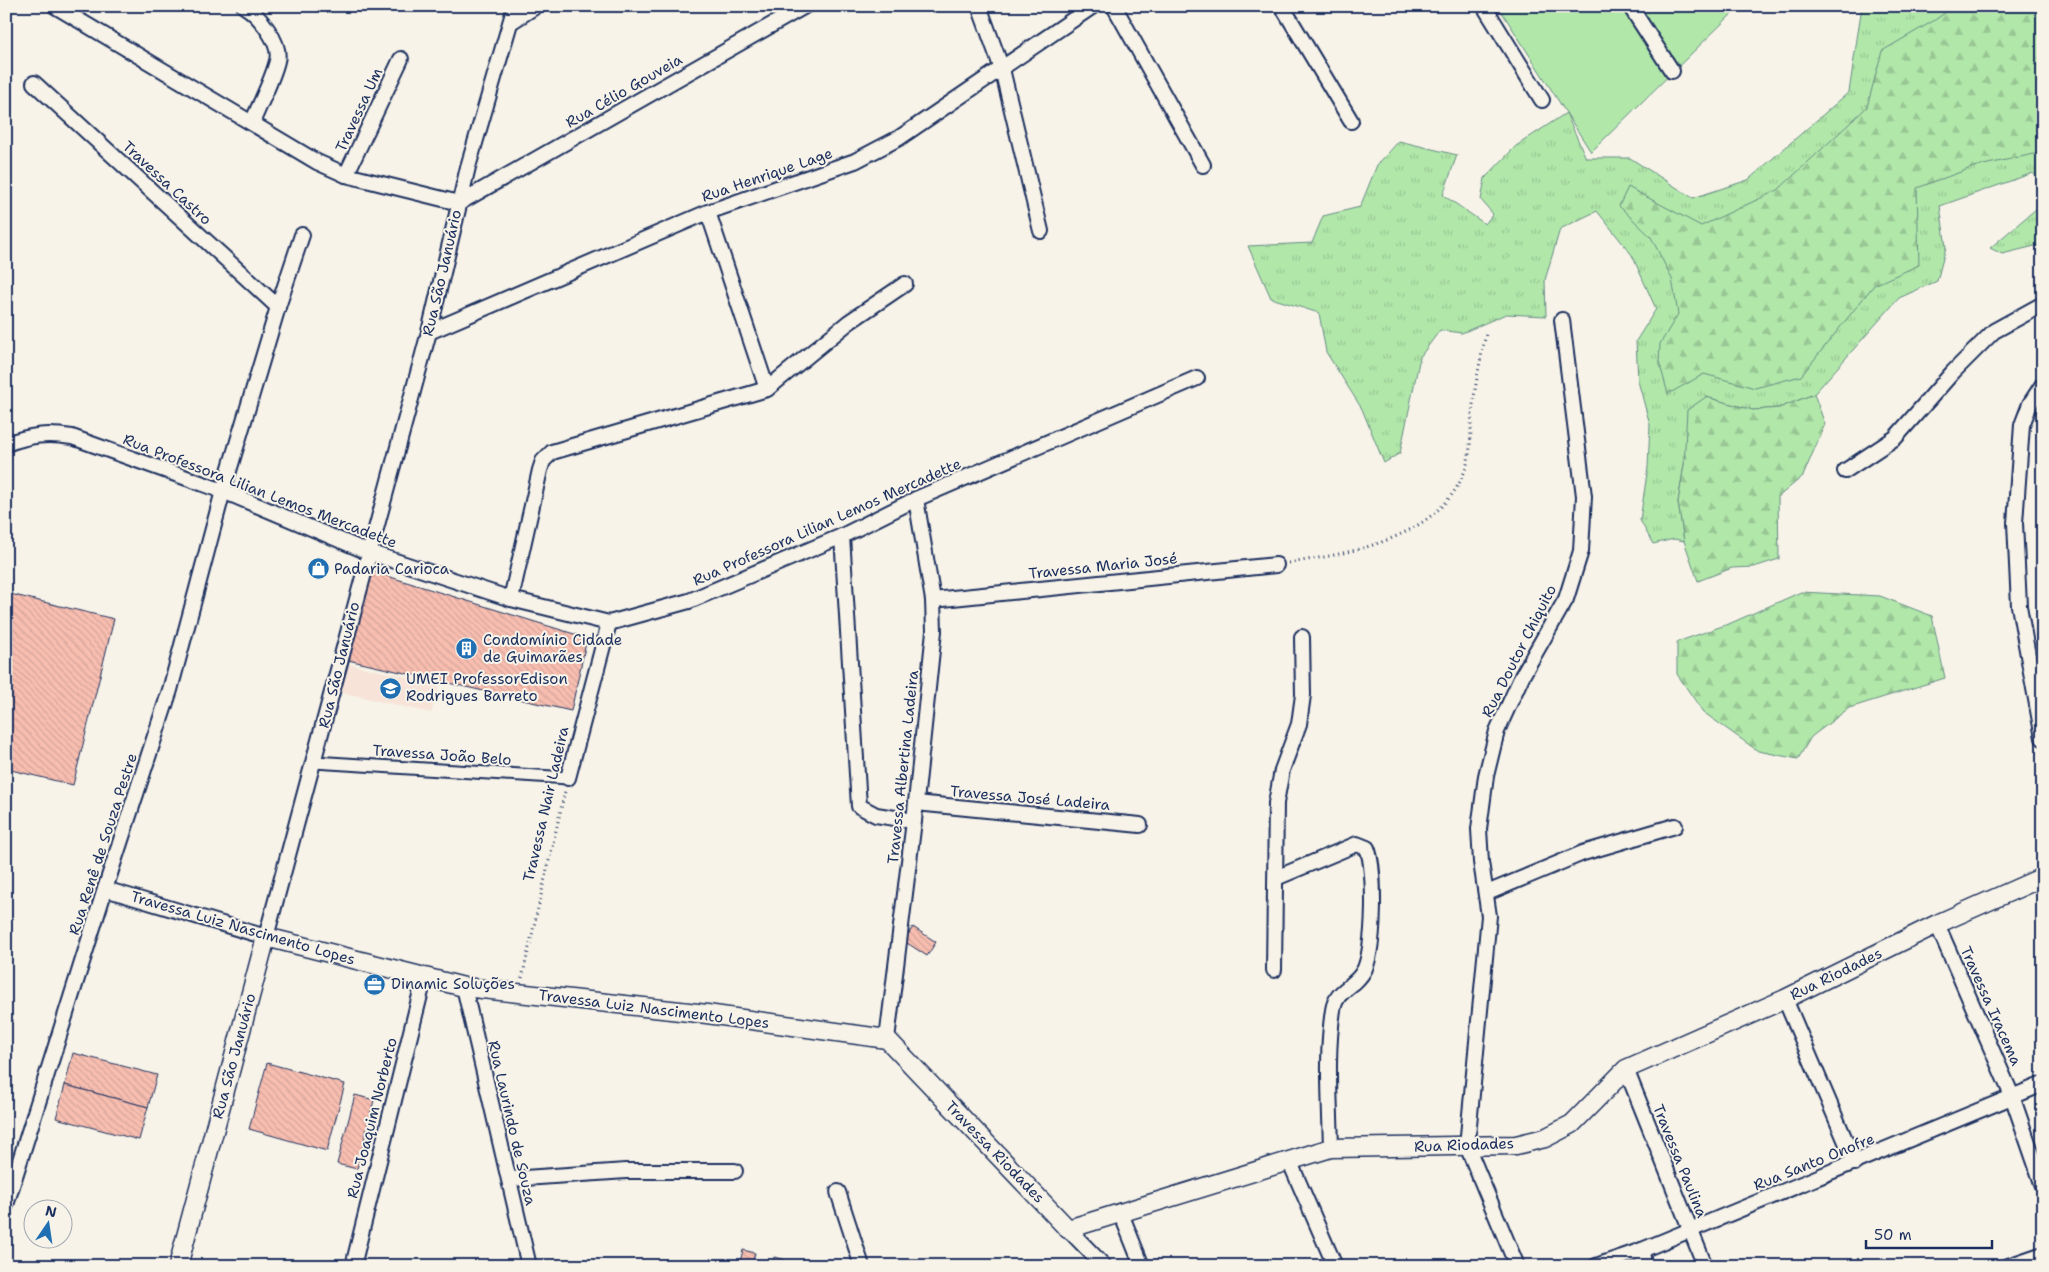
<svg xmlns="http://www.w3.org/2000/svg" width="2049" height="1272" font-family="'Shantell Sans',sans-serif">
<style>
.built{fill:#f7e3d7}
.grass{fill:url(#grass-tufts);stroke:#668b84}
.forest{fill:url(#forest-firs);stroke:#668b84}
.green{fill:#b1e7a9;stroke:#668b84}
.building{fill:url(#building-back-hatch);stroke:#1b2f5e}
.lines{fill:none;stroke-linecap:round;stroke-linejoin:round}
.pedestrian-casing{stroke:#1b2f5e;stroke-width:15}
.minor-casing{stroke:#1b2f5e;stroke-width:18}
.tertiary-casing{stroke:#1b2f5e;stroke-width:21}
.path{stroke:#1b2f5e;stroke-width:3;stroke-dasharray:1 4;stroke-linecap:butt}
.pedestrian{stroke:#f7f3e8;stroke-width:11}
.minor{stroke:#f7f3e8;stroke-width:14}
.tertiary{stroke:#f7f3e8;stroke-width:18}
.labels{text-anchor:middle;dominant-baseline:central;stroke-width:4;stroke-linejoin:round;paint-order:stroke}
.street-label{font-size:15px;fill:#1b2f5e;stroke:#f7f3e8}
.poi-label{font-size:15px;fill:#1b2f5e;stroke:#f7f3e8;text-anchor:start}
</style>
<defs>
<pattern id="grass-tufts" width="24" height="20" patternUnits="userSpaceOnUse" patternTransform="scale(1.25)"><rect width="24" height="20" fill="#b1e7a9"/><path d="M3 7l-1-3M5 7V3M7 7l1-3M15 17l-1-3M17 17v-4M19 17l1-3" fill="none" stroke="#98c694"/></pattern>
<pattern id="forest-firs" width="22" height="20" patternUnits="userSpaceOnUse" patternTransform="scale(1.25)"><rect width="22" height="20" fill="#b1e7a9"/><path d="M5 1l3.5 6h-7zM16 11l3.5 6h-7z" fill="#98c694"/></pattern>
<pattern id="building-back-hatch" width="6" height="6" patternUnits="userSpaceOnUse" patternTransform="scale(1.25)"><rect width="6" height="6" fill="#f8beb0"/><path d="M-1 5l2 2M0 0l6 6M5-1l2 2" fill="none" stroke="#d4a49a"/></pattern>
</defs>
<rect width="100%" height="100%" fill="#f7f3e8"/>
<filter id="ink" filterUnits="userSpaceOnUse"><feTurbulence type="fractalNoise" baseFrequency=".02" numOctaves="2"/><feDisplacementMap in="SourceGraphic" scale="10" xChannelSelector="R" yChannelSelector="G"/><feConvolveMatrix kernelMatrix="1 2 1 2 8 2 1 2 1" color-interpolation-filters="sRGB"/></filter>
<g filter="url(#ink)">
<polygon class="built" points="347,664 440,684 431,713 340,692"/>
<g class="grass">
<polygon points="1862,6 2043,6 2043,184 2033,173 1940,206 1946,247 1937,281 1899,298 1814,394 1779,408 1753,410 1706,397 1684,465 1678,502 1684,541 1674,539 1653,544 1640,520 1648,467 1650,425 1638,381 1636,341 1656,309 1632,255 1597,211 1560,229 1545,280 1546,316 1506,314 1462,333 1440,330 1420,357 1400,453 1384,463 1362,409 1326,352 1319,313 1271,298 1248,246 1312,243 1323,216 1360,207 1377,165 1399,141 1457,155 1443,195 1485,224 1493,214 1481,200 1485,178 1516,146 1566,113 1586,158 1630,158 1693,198 1748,180 1849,92"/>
<polygon points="2043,203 2043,244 2002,254 1990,248"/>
</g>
<g class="forest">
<polygon points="1954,6 2043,6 2043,152 1974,167 1917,188 1919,265 1874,285 1801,376 1755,388 1704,374 1668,394 1659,361 1660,344 1678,314 1672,279 1651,237 1619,206 1628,187 1701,226 1778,190 1867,107 1882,51 1935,20"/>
<polygon points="1814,394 1825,424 1803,476 1778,497 1779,559 1754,567 1732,568 1698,581 1684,541 1678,502 1684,465 1687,410 1706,397 1753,410 1779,408"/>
<polygon points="1801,592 1880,596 1932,616 1945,678 1849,708 1811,737 1798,759 1758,751 1703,712 1677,674 1677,642 1731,623"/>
</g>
<polygon class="green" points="1498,6 1740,6 1591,152"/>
<g class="building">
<polygon points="371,571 587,638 571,711 348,660"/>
<polygon points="6,593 114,619 73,785 11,770 6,767"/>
<polygon points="913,927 936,942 927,956 904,941"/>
<polygon points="73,1053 157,1075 148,1107 65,1085"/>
<polygon points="267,1063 345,1084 327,1151 249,1129"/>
<polygon points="65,1085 148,1107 139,1140 56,1118"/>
<polygon points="355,1095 374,1100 357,1169 337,1164"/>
<polygon points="743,1250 755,1253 753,1261 772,1265 774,1257 783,1259 781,1266 739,1266"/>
</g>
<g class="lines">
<defs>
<polyline id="pedestrian" points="314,762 568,778"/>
<g id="minor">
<polyline points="55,6 317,162 346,175 459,203 805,6"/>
<path d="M 244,6 C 258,14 282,43 277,61 C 272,81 260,103 252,123"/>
<polyline points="979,6 1002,69 1041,231"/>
<polyline points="1114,6 1203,165"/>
<polyline points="1282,6 1351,121"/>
<polyline points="1484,6 1542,100"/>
<polyline points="1630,6 1672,71"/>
<polyline points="511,22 536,6"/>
<polyline points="34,83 278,307"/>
<polyline points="346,175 401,59"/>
<polyline points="708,212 767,389"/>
<polyline points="429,332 708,212 855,161 899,138 1093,6"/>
<polyline points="2043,384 2030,404 2022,425 2015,523 2019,606 2043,738"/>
<path d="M 6,444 C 31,435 46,433 72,437 L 223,491 L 368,552 L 511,599 L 609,623 L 689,601 L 842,536 L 916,499 L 1197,378"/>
<polyline points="1845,471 1895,438 1953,372 1994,331 2043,304"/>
<polyline points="842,536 859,806 876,815 914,821"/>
<polyline points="511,599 540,470 543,461 552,452 767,389 849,322 905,284"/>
<polyline points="933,600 1276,565"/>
<polyline points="568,778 609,623"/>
<polyline points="916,803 1140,825"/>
<path d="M 1276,878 L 1357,844 L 1367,848 C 1376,868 1375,954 1363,972 C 1354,988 1336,989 1333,1010 C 1326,1055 1330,1102 1331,1148"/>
<polyline points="105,889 266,937 429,332 468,167 515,6"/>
<polyline points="1487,893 1583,853 1675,826"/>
<polyline points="1937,924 2012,1096 2043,1186"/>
<polyline points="1274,970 1276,803 1282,770 1299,724 1303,695 1302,637"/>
<polyline points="464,987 529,1266"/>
<polyline points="1785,999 1855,1163"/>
<polyline points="887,1039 914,821 934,631 933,600 916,499"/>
<polyline points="1626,1069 1705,1266"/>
<polyline points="1289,1160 1335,1266"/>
<polyline points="510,1179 626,1171 735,1171"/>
<polyline points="838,1192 862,1266"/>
<polyline points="6,1205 105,889 170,690 223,491 278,307 302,235"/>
<polyline points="1120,1211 1142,1266"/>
<polyline points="1068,1229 1104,1266"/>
<polyline points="1642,1250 1644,1266"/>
<polyline points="353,1266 424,979"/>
<polyline points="1517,1266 1467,1146 1489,916 1481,862 1479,829 1486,776 1497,731 1522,676 1566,599 1581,551 1584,496 1562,320"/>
<polyline points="1596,1266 1642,1250 2043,1084"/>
<polyline points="2008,1266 2043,1254"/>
</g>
<polyline id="tertiary" points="178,1266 266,937 464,987 707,1014 887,1039 1068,1229 1331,1148 1516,1145 1545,1138 1572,1124 1626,1069 1785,999 1937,924 2043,877"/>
</defs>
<use href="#pedestrian" class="pedestrian-casing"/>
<use href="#minor" class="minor-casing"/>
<use href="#tertiary" class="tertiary-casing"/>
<g class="path">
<path d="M 1289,563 C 1351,553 1437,539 1464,473 C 1472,454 1470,433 1472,413 C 1475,386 1480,360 1486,334"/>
<polyline points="522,978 565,791"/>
</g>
<use href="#pedestrian" class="pedestrian"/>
<use href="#minor" class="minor"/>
<use href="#tertiary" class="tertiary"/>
</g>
</g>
<defs>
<symbol id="shop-disc" viewBox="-11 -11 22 22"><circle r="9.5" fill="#1f6fb2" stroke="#f7f3e8"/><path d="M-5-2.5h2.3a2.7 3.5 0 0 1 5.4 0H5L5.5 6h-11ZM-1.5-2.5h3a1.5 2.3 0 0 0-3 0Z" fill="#fff"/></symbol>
<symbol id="building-disc" viewBox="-11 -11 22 22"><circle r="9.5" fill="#1f6fb2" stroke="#f7f3e8"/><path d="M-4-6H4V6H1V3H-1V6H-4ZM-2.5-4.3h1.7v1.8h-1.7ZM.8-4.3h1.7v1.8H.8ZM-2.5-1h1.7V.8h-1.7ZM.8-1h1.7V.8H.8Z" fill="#fff"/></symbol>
<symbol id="school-disc" viewBox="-11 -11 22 22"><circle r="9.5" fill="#1f6fb2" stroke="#f7f3e8"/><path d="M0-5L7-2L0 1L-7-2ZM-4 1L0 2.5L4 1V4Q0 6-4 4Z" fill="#fff"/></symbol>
<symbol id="office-disc" viewBox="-11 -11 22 22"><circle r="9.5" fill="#1f6fb2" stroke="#f7f3e8"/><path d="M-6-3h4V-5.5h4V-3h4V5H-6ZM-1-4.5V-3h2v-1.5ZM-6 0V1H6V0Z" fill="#fff"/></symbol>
</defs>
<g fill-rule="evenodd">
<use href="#shop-disc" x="306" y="556" width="25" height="25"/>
<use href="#building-disc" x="454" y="636" width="25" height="25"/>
<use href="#school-disc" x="378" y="676" width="25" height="25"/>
<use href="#office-disc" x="362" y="972" width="25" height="25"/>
</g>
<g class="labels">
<g class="street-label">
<text transform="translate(624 91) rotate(-30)">Rua Célio Gouveia</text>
<text transform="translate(359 110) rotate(-65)">Travessa Um</text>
<text transform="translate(767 175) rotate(-19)">Rua Henrique Lage</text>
<text transform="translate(167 183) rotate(43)">Travessa Castro</text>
<text transform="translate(442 273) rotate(-77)">Rua São Januário</text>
<text transform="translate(260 491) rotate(21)">Rua Professora Lilian Lemos Mercadette</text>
<text transform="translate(827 522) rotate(-24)">Rua Professora Lilian Lemos Mercadette</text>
<text transform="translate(1103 566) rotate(-6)">Travessa Maria José</text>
<text transform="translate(1519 651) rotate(-63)">Rua Doutor Chiquito</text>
<text transform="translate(339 665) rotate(-76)">Rua São Januário</text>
<text transform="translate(442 755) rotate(4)">Travessa João Belo</text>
<text transform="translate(903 767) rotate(-84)">Travessa Albertina Ladeira</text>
<text transform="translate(1030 798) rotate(5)">Travessa José Ladeira</text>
<text transform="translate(546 804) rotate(-77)">Travessa Nair Ladeira</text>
<text transform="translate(103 844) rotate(-72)">Rua Renê de Souza Pestre</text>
<text transform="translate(243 928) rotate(16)">Travessa Luiz Nascimento Lopes</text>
<text transform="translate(1836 974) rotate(-26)">Rua Riodades</text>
<text transform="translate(1991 1006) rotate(66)">Travessa Iracema</text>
<text transform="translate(654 1009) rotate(7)">Travessa Luiz Nascimento Lopes</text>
<text transform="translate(234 1056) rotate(-75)">Rua São Januário</text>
<text transform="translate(372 1118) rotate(-76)">Rua Joaquim Norberto</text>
<text transform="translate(512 1123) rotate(77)">Rua Laurindo de Souza</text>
<text transform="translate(1464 1145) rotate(-2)">Rua Riodades</text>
<text transform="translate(995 1152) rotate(46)">Travessa Riodades</text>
<text transform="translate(1680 1161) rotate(68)">Travessa Paulina</text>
<text transform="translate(1814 1162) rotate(-22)">Rua Santo Onofre</text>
</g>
<g class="poi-label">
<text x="334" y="569">Padaria Carioca</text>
<text x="483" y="640">Condomínio Cidade<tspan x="483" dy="17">de Guimarães</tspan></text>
<text x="406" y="679">UMEI ProfessorEdison<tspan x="406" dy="17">Rodrigues Barreto</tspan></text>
<text x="391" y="984">Dinamic Soluções</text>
</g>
</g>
<rect width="2049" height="1272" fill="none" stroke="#f7f3e8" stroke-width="25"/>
<rect x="12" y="12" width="2024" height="1247" fill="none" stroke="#1b2f5e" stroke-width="2" filter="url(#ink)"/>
<g transform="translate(48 1224) rotate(13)"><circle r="24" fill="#f7f3e8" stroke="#9fa5b1"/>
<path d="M0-4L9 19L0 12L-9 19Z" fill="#1f6fb2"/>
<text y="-8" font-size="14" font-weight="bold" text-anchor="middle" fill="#1b2f5e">N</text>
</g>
<path d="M1866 1240v8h126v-8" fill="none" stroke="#1b2f5e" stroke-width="2.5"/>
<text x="1874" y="1240" font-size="15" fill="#1b2f5e" stroke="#f7f3e8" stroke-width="4" paint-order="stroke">50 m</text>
</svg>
